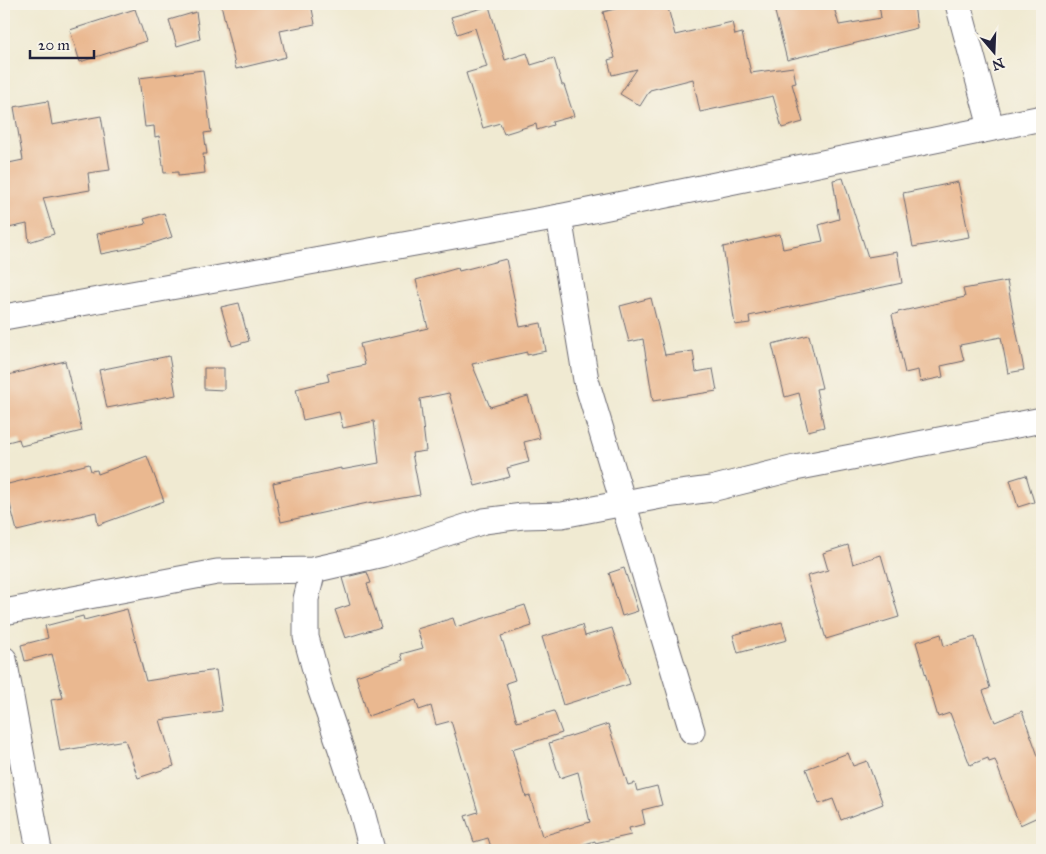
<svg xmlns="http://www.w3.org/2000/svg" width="1046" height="854" font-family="'IM FELL Great Primer',serif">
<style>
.building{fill:#eab890}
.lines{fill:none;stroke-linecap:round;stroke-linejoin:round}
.street-casing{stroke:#6a6870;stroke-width:27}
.street{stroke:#fff;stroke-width:25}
</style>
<rect width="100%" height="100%" fill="#f7f3e8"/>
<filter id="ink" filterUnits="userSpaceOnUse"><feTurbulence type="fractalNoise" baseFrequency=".02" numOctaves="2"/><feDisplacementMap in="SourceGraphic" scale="10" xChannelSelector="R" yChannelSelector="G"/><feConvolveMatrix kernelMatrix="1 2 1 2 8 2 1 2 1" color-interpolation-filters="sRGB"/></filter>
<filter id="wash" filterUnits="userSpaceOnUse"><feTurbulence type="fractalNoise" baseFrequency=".0096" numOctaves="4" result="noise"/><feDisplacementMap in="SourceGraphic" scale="20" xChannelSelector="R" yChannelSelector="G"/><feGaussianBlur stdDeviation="1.12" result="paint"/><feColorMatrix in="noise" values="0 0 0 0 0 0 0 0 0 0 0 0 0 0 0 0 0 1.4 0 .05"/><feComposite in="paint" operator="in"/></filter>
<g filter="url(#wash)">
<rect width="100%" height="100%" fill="#f0ead2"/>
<g id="blocks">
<g class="building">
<polygon points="221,4 311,4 315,24 280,31 286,57 236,69"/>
<polygon points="635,4 667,4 675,35 732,22 735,35 742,33 751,73 793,67 796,83 792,84 803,122 782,128 773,96 700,112 693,79 650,90 640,106 620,94 637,69 612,75 608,60 615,58 603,12"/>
<polygon points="773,4 833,4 839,25 881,18 879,4 914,4 917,28 787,60"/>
<polygon points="489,6 505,60 527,53 531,65 554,58 562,85 564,85 574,116 552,122 553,125 537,130 536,124 504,134 500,123 483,128 466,73 487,67 475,28 457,34 451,17"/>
<polygon points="135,9 146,41 80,62 70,30"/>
<polygon points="196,12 200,39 177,46 169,20"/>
<polygon points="203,70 211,132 204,133 207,154 203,154 205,173 178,176 178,172 164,173 159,136 155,137 154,126 145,127 139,78"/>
<polygon points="48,101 52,125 101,116 110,170 88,173 90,190 43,198 54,234 29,242 27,224 4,229 4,164 23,160 14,107"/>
<polygon points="843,178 868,257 897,252 902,283 749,316 750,323 735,325 723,247 780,234 783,249 823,241 819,225 839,219 833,180"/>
<polygon points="958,182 969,237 913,247 903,193"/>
<polygon points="164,213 172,237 147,245 101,254 97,234 146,224 144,219"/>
<polygon points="506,259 520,327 541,323 546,351 527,355 527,352 472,364 490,407 528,396 540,438 524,442 529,462 507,468 510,477 475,486 449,393 420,399 426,451 412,453 420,495 373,503 372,502 281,522 273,483 341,468 341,470 379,463 374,421 343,428 339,412 303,420 296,389 329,381 327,373 365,365 360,344 428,328 416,280 458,268 459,271"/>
<polygon points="1007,281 1024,370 1008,373 1001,337 960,345 964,361 941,366 943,377 920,382 918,370 905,373 892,315 898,313 898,312 965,297 963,289"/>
<polygon points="651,298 665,355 693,351 696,372 713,369 717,391 653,401 643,339 629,342 620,306"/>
<polygon points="239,303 249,341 232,346 221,307"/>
<polygon points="809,335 822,388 816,389 824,427 808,431 799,393 785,397 772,344"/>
<polygon points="169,356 176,395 107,408 99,370"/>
<polygon points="65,361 82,431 21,446 19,439 4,443 4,376"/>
<polygon points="204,368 224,368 224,390 204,389"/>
<polygon points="147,456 164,501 98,525 96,512 17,531 10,504 4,506 4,485 89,464 91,471 97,470 98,474"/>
<polygon points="1026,475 1034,502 1018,507 1010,480"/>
<polygon points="848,545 853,564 881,555 899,617 826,639 807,576 828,570 823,553"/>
<polygon points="624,568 638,611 622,616 609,573"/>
<polygon points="367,572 371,583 367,584 381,627 345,638 335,610 350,605 342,578"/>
<polygon points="525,605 532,626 501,636 515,680 506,683 517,722 554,711 562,733 512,749 526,797 530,796 542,836 590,822 578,772 560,778 549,743 608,724 628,785 635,783 637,791 657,786 662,805 642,810 645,824 629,828 631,835 595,843 595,841 565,850 492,850 488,838 474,842 465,816 478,812 451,721 436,725 431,706 419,710 416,700 368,716 356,676 403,660 401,654 423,648 417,629 453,618 456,627"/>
<polygon points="127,609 146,681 216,670 222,711 160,720 174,766 138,778 125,740 60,751 51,700 63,698 52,654 25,661 21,645 48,638 45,626 83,616 84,620"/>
<polygon points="782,622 787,640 738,653 733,635"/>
<polygon points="582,625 585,636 612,628 630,684 563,705 542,637"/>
<polygon points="941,634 944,646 975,637 990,688 983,691 995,722 1022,711 1042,767 1042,815 1020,825 1009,799 1009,798 995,760 989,762 988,758 970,765 950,713 938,717 916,642"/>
<polygon points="848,753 853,766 867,761 883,804 841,820 833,799 819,804 806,769"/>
</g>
</g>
</g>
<g filter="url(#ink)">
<use href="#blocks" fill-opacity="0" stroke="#6a6870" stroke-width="1"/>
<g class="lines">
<defs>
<g id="street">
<polyline points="958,4 991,127"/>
<polyline points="559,217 586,380 692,731"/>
<polyline points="4,317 559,217 1042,118"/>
<polyline points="313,570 306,599 306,637 320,688 342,752 362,812 372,850"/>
<polyline points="4,612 217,572 313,570 383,554 484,521 523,516 562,515 666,495 711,489 795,468 1042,420"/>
<polyline points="4,659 39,850"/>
</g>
</defs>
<use href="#street" class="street-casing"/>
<use href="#street" class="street"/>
</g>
</g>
<rect width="1046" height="854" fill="none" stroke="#f7f3e8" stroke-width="20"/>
<g transform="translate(994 52) rotate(161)" stroke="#f7f3e8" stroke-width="4" paint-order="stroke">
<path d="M0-4L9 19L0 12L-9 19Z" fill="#22223b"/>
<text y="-8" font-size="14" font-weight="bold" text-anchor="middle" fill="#22223b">N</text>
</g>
<path d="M30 50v8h64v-8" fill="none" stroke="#22223b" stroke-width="2.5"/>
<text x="38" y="50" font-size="15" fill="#22223b" stroke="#f7f3e8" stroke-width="4" paint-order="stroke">20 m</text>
</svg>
